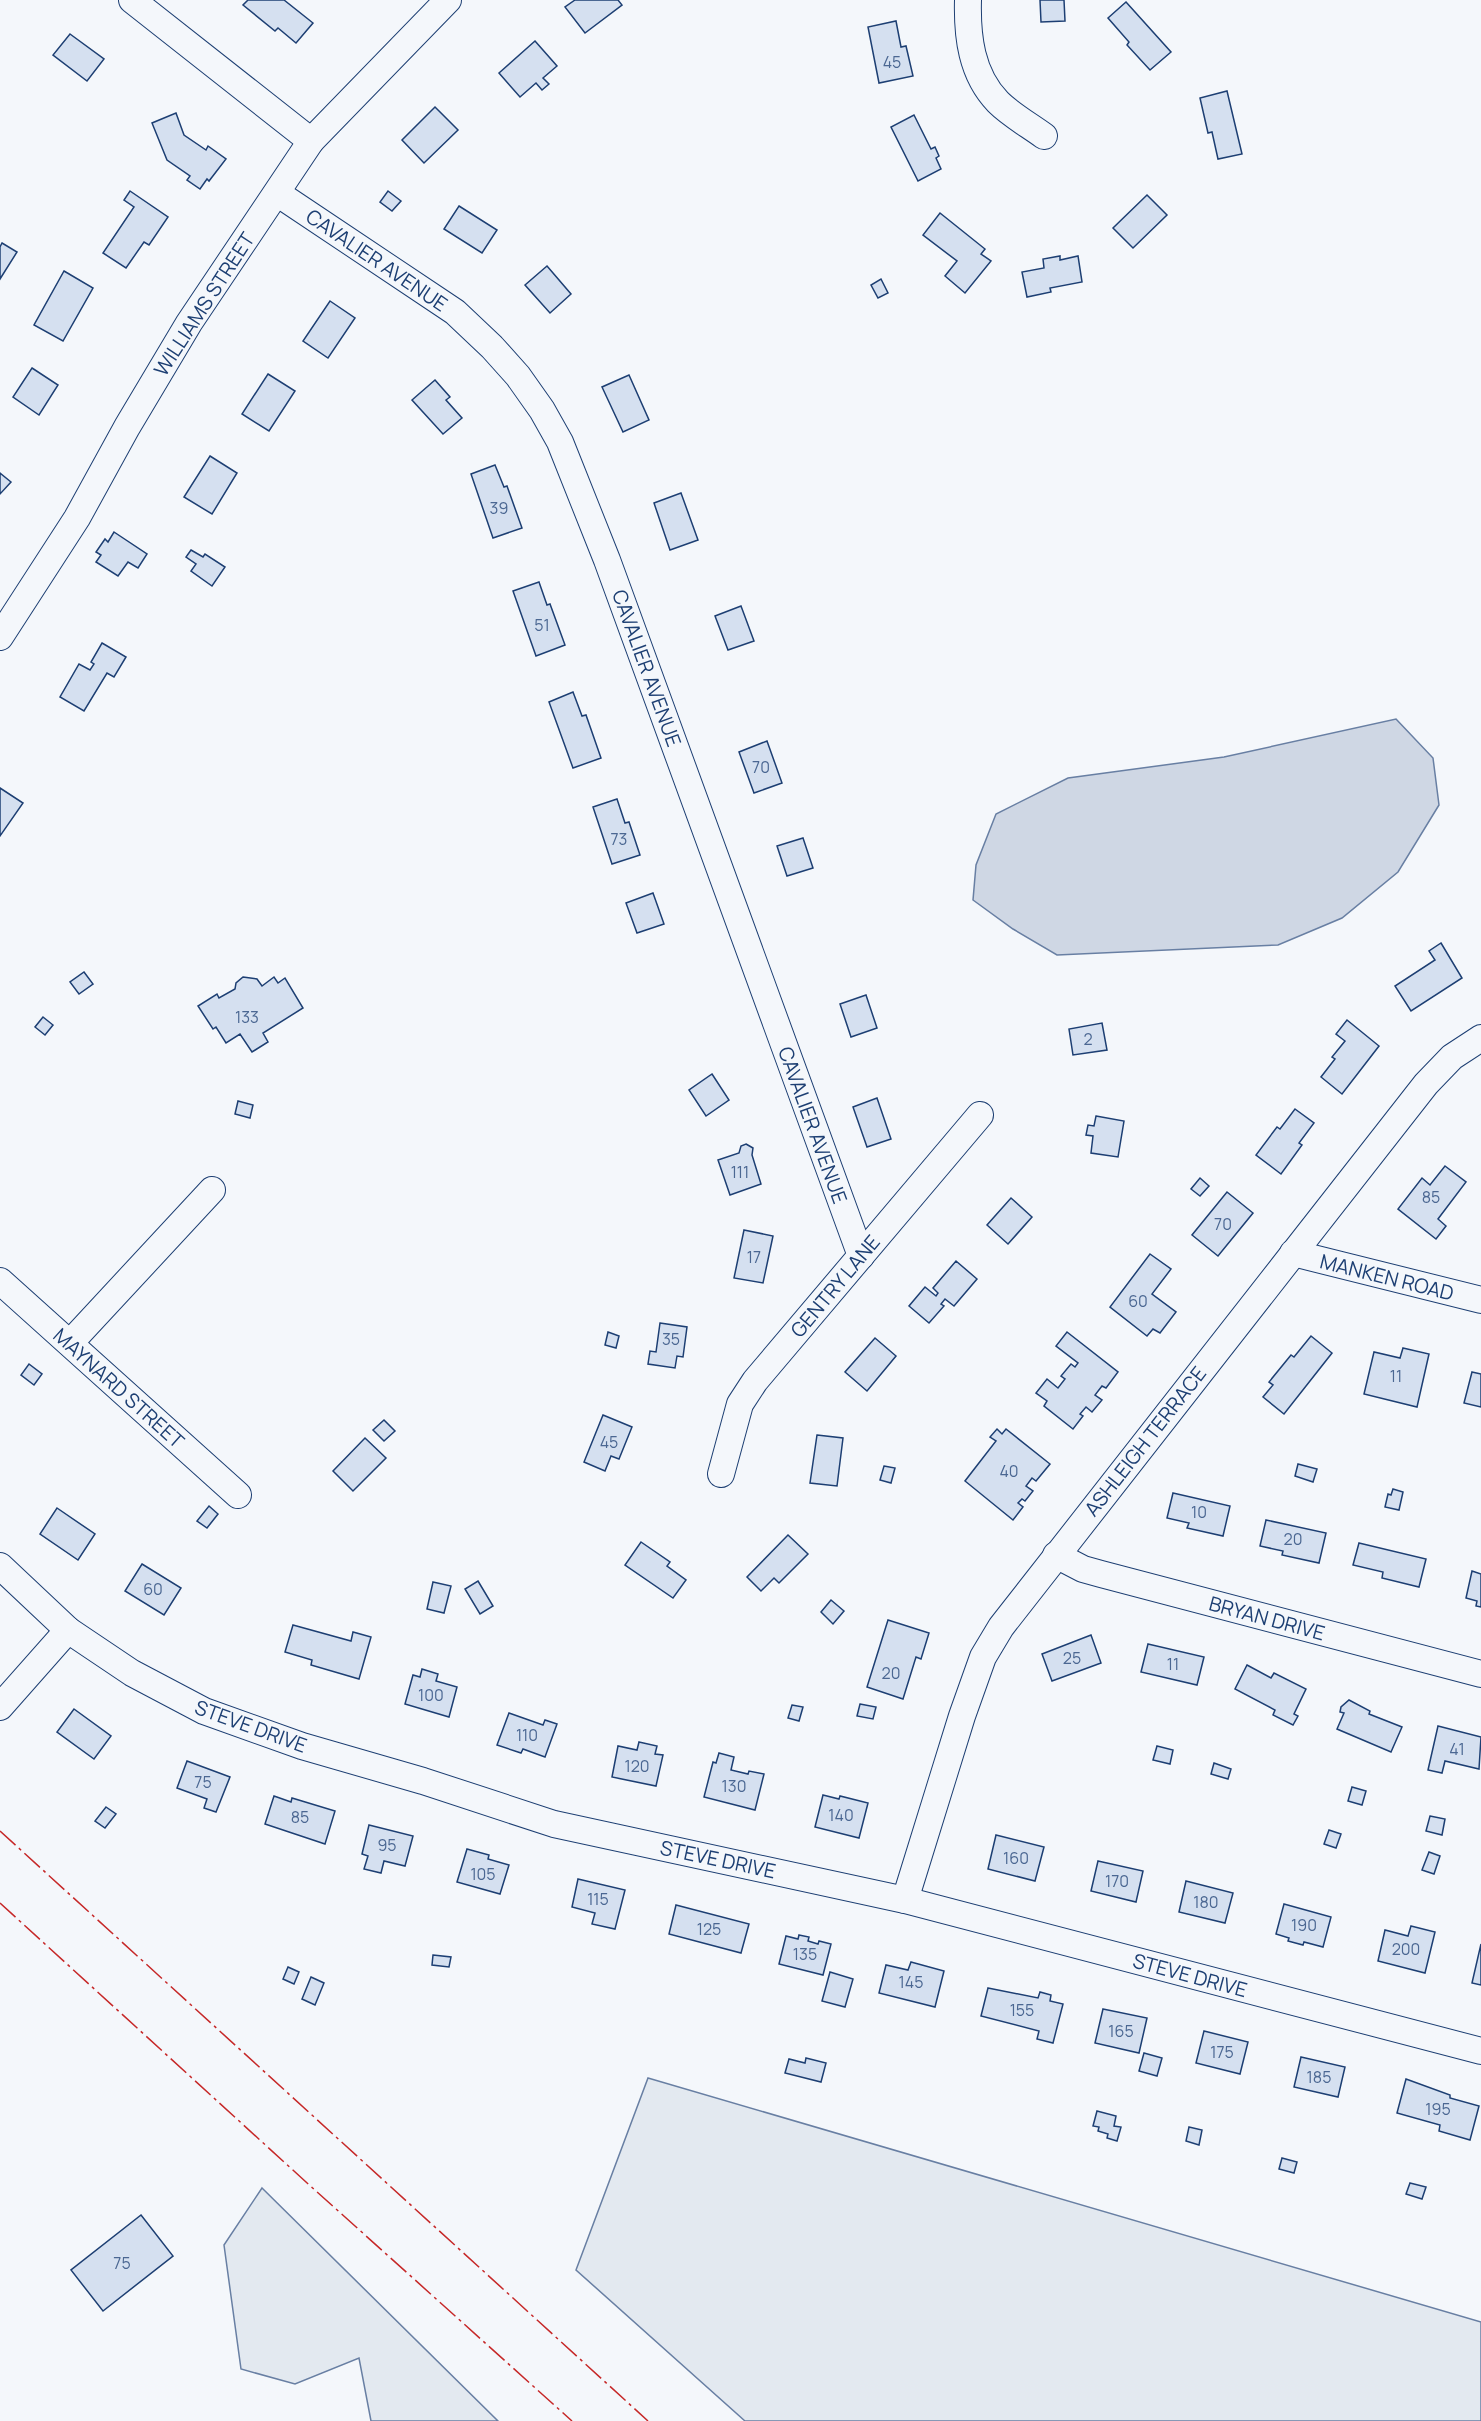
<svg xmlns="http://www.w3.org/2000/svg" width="1481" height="2421" font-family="Manrope,sans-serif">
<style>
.green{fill:#e3e9f0;stroke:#687fa3;stroke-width:1.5}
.water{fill:#cfd7e4;stroke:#687fa3;stroke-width:1.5}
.building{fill:#d5e0f0;stroke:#1d3f73;stroke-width:1.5}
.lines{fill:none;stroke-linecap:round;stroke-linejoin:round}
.minor-casing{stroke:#1d3f73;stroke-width:28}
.minor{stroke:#f4f7fb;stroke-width:26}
.power{stroke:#c62828;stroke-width:1.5;stroke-dasharray:21 4.5 3 4.5;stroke-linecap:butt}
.labels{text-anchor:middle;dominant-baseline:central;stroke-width:4.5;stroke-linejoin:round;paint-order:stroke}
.number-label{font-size:16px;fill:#4b6792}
.street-label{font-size:20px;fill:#1d3f73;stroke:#f4f7fb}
</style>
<rect width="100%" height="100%" fill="#f4f7fb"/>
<g class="green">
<polygon points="648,2078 1481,2322 1481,2421 745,2421 576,2270"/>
<polygon points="262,2188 498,2421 371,2421 359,2358 295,2384 241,2369 224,2245"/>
</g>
<polygon class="water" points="1396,719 1433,758 1439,805 1398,872 1342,918 1278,945 1057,955 1013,929 973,900 976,865 996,814 1068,778 1224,757"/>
<g class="building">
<polygon points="248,0 284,0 313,23 296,43 278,28 275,31 243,5"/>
<polygon points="575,0 618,0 622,5 585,33 565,7"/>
<polygon points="1040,0 1064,0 1065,21 1041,22"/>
<polygon points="1126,2 1171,52 1150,70 1127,45 1129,42 1108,18"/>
<polygon points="896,21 901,47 906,46 913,76 879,83 868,27"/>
<polygon points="70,34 104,59 87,81 53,55"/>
<polygon points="535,41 557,66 543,78 549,84 542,90 536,83 520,97 499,73"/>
<polygon points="1227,91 1242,154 1218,159 1212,132 1208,133 1200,98"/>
<polygon points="435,107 458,130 424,163 402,140"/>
<polygon points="176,113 184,135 206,150 208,146 226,159 209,181 207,179 200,189 187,180 190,176 167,160 152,123"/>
<polygon points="914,115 931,149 935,147 939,156 936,158 941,169 918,181 891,127"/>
<polygon points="130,191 168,217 149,245 144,242 126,268 103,253 134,207 124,200"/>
<polygon points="388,191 401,201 392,211 380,202"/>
<polygon points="1147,195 1167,215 1133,248 1113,228"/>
<polygon points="459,206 497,230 482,253 444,229"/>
<polygon points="940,213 985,249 981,254 991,261 965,293 945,276 957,261 923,235"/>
<polygon points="2,243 17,252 0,279 0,247"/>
<polygon points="1060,256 1060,260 1078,256 1082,282 1050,288 1051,292 1027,297 1022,272 1044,268 1043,259"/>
<polygon points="547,266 571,294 550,313 525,285"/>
<polygon points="64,271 93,288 63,341 34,325"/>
<polygon points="881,279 888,293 878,298 871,285"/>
<polygon points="330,301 355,318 328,358 303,341"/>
<polygon points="32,368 58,385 39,415 13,397"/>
<polygon points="268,374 295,391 269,431 242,414"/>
<polygon points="629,375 649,420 623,432 602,387"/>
<polygon points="435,380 450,397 446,400 462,418 443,434 412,400"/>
<polygon points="210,456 237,473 212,514 184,497"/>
<polygon points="495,465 504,487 507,486 522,528 493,538 471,474"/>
<polygon points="0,473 11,482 0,494"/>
<polygon points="681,493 698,540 670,550 654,503"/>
<polygon points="114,532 147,554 138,568 128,562 118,576 96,562 101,555 96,552 105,539 108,542"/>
<polygon points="191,550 203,557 205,554 225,567 212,586 191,571 196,564 186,557"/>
<polygon points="539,582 547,605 550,604 565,645 536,656 513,591"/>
<polygon points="741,606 754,641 728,650 715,616"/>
<polygon points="102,643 126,657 114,677 107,673 84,711 60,697 79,664 90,670 94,664 91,662"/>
<polygon points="573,692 582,716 586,715 601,758 573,768 549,702"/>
<polygon points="767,741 782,783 754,793 739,752"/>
<polygon points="0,788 23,803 0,836"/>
<polygon points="617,799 625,823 629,822 640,855 612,864 593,807"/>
<polygon points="803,838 813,868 787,876 777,846"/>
<polygon points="653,893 664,924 637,933 626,903"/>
<polygon points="1441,943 1462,978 1411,1011 1395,986 1435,960 1429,951"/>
<polygon points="84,972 93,984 79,994 70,982"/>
<polygon points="243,977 257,979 262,986 274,977 278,983 285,978 303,1008 263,1033 268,1042 252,1052 240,1034 226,1043 216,1027 213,1029 198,1006 217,994 219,998 235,989 236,983"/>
<polygon points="866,995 877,1028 851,1037 840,1004"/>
<polygon points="43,1017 53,1025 45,1035 35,1027"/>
<polygon points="1347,1020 1379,1046 1342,1094 1321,1077 1335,1059 1332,1057 1345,1041 1336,1034"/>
<polygon points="1102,1023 1107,1050 1073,1055 1069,1029"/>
<polygon points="712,1074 729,1100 706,1116 689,1090"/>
<polygon points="877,1098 891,1139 867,1147 853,1107"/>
<polygon points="238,1101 253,1105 250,1118 235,1114"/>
<polygon points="1295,1109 1314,1123 1299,1143 1302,1145 1281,1174 1256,1155 1277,1127 1280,1129"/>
<polygon points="1096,1116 1124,1121 1118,1157 1091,1153 1093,1136 1086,1135 1088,1125 1094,1126"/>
<polygon points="746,1144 753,1148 752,1155 761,1184 730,1195 718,1160 739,1153 741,1146"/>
<polygon points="1445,1166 1466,1182 1438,1219 1446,1226 1436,1239 1398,1209 1422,1178 1430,1185"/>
<polygon points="1200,1178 1209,1186 1200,1196 1191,1189"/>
<polygon points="1227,1192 1253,1213 1218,1256 1192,1235"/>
<polygon points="1011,1198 1032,1217 1008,1244 987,1225"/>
<polygon points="744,1230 773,1236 763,1283 734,1278"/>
<polygon points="1150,1254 1171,1269 1152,1294 1176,1312 1160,1333 1153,1329 1147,1336 1110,1307"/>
<polygon points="956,1261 977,1279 954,1306 945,1299 941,1304 944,1306 929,1323 909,1306 925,1287 936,1296 938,1293 933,1288"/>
<polygon points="660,1323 687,1327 683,1357 677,1356 675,1368 648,1364 650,1351 656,1352"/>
<polygon points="608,1332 619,1336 616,1348 605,1345"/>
<polygon points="1067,1332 1118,1372 1106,1388 1102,1386 1095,1395 1102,1400 1092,1412 1086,1407 1080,1414 1083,1416 1073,1429 1044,1406 1047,1401 1036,1393 1047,1379 1058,1388 1065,1379 1061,1376 1071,1364 1075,1367 1078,1363 1056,1346"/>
<polygon points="1311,1336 1332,1353 1284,1414 1263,1397 1273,1385 1269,1382 1291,1355 1294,1357"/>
<polygon points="875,1338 896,1356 867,1391 845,1372"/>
<polygon points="1403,1348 1429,1354 1417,1407 1364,1394 1374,1352 1400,1358"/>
<polygon points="29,1364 42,1374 34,1385 21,1375"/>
<polygon points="1472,1372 1481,1374 1481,1407 1464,1403"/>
<polygon points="603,1415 632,1427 619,1459 611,1456 605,1471 584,1462"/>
<polygon points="384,1420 395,1431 384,1441 373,1430"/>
<polygon points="997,1429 1002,1434 1006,1429 1050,1464 1036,1481 1032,1478 1026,1486 1033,1491 1025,1501 1022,1499 1018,1503 1023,1507 1013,1520 965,1481 996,1441 990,1437"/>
<polygon points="817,1435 843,1438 837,1486 810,1483"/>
<polygon points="365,1438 386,1458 353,1491 333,1471"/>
<polygon points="1298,1464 1317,1469 1313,1482 1295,1476"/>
<polygon points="884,1466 895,1468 891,1483 880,1480"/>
<polygon points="1393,1489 1403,1492 1399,1510 1385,1507 1388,1494 1391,1495"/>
<polygon points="1173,1493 1230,1506 1223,1536 1187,1528 1189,1523 1167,1518"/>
<polygon points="209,1506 218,1514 207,1528 197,1521"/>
<polygon points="57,1508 95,1534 78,1560 40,1534"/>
<polygon points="1266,1520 1326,1533 1319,1563 1282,1555 1283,1551 1260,1546"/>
<polygon points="788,1535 808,1554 779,1583 774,1578 761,1591 747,1577"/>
<polygon points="641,1542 670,1562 667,1566 686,1580 673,1598 625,1565"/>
<polygon points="1359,1543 1426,1559 1419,1587 1382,1578 1383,1572 1353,1565"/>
<polygon points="142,1564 181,1588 164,1615 125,1591"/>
<polygon points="1472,1571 1481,1574 1481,1607 1476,1606 1477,1601 1466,1598"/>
<polygon points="478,1581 493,1606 480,1614 465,1589"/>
<polygon points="433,1582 451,1586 444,1613 427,1609"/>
<polygon points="831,1600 844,1611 833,1624 821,1612"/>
<polygon points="888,1620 929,1633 921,1659 916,1657 903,1699 867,1687"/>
<polygon points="293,1625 351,1641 353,1632 371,1637 359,1679 311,1665 312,1660 285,1652"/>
<polygon points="1091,1635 1101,1663 1052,1681 1042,1654"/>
<polygon points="1148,1644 1204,1657 1197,1685 1141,1672"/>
<polygon points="1247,1665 1271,1678 1274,1673 1306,1689 1294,1714 1298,1716 1293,1725 1273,1715 1275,1710 1235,1689"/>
<polygon points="422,1669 438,1674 436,1681 457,1687 449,1717 405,1704 413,1675 420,1677"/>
<polygon points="1349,1700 1370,1711 1369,1714 1402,1727 1391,1752 1337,1729 1344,1713 1340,1712 1341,1707"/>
<polygon points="860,1704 876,1707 873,1719 857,1716"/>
<polygon points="792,1705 803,1707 799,1721 788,1718"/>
<polygon points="74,1709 111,1736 94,1759 57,1732"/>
<polygon points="509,1713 543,1725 545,1720 557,1724 545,1757 523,1749 521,1753 497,1745"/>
<polygon points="1438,1726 1481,1737 1479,1769 1445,1761 1442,1773 1428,1770"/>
<polygon points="639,1742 657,1746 655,1754 663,1755 656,1786 612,1777 618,1746 637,1750"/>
<polygon points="1157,1746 1173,1750 1170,1764 1153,1760"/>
<polygon points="719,1753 734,1757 731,1770 748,1774 749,1771 764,1774 755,1810 704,1797 713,1762 716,1763"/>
<polygon points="187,1761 230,1777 216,1812 204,1808 207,1799 177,1788"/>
<polygon points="1214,1763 1231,1769 1228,1779 1211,1774"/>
<polygon points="1352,1787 1366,1791 1362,1805 1348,1801"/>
<polygon points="823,1795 839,1799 840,1796 868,1803 859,1838 815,1827"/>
<polygon points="274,1796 291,1802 292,1798 335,1811 325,1844 265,1824"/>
<polygon points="106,1807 116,1814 105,1828 95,1821"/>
<polygon points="1430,1816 1445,1819 1442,1835 1426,1831"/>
<polygon points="369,1825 413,1836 405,1866 384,1861 381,1873 364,1869 368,1856 362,1854"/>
<polygon points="1329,1830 1341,1834 1336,1848 1324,1844"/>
<polygon points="996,1835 1044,1847 1035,1881 988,1869"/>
<polygon points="467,1849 489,1855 488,1859 509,1865 500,1894 457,1882"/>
<polygon points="1429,1852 1440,1856 1434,1874 1422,1870"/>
<polygon points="1098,1861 1143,1871 1136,1902 1091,1891"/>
<polygon points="578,1879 625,1890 615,1929 592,1924 595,1913 572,1907"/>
<polygon points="1186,1881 1233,1893 1225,1923 1179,1912"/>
<polygon points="1284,1904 1331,1917 1323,1947 1304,1942 1303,1945 1288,1941 1289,1938 1276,1934"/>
<polygon points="676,1905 749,1924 741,1953 669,1934"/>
<polygon points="1411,1926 1435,1932 1425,1973 1378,1961 1385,1930 1408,1936"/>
<polygon points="799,1935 809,1937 808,1941 818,1944 819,1941 831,1944 823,1975 779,1964 786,1936 798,1939"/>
<polygon points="1481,1944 1481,1985 1472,1983"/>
<polygon points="433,1955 451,1957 449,1967 432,1965"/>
<polygon points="911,1962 944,1971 935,2007 879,1993 886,1965 908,1970"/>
<polygon points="288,1967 299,1972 294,1984 283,1979"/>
<polygon points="830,1972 853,1979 845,2007 822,2001"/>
<polygon points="311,1977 324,1983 315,2005 302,1999"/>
<polygon points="988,1988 1038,1998 1040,1992 1051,1995 1050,2001 1063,2004 1053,2043 1037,2039 1039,2031 981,2016"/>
<polygon points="1103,2009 1147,2018 1139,2053 1095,2043"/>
<polygon points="1204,2031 1248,2042 1240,2074 1196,2063"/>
<polygon points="1144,2053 1162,2058 1157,2076 1139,2071"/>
<polygon points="1301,2057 1345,2067 1338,2097 1294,2087"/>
<polygon points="806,2058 826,2063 821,2082 785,2073 789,2059 805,2063"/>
<polygon points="1406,2079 1450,2095 1450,2098 1479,2106 1470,2140 1439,2131 1440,2125 1397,2113"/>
<polygon points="1097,2111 1116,2116 1114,2126 1121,2127 1117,2141 1107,2138 1108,2134 1098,2131 1099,2127 1093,2126"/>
<polygon points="1189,2127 1202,2130 1199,2145 1186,2141"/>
<polygon points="1282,2158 1297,2162 1294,2173 1279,2169"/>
<polygon points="1410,2183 1426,2187 1422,2199 1406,2194"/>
<polygon points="141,2215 173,2256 103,2311 71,2270"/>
</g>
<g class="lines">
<defs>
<g id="minor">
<polyline points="132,0 311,141"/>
<path d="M 968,0 C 967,36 971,74 998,102 C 1011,115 1029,125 1044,136"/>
<polyline points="277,193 455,312 492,347 518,376 542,410 560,442 607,560 861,1256"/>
<polyline points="0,637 77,518 127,427 189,323 311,141 448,0"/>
<polyline points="1293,1253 1481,1300"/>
<polyline points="0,1281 238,1495"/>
<polyline points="70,1343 212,1190"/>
<polyline points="721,1474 740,1404 755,1381 980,1115"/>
<polyline points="1056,1555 1083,1569 1101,1574 1481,1674"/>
<polyline points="0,1566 68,1630 132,1673 204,1711 302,1746 423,1781 554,1824 905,1900 1481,2051"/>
<polyline points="0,1707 68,1630"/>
<polyline points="905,1900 962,1716 983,1657 1001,1627 1426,1084 1452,1057 1481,1038"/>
</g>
</defs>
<use href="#minor" class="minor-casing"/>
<use href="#minor" class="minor"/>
<g class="power">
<polyline points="0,1831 648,2421"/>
<polyline points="0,1903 306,2182 572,2421"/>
</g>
</g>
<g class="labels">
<g class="number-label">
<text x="892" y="62">45</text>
<text x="499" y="508">39</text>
<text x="542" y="625">51</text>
<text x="761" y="767">70</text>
<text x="619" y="839">73</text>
<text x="247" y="1017">133</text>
<text x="1088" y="1039">2</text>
<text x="740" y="1172">111</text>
<text x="1431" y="1197">85</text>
<text x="1223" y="1224">70</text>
<text x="754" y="1257">17</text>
<text x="1138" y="1301">60</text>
<text x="671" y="1339">35</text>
<text x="1396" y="1376">11</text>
<text x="609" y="1442">45</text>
<text x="1009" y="1471">40</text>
<text x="1199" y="1512">10</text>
<text x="1293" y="1539">20</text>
<text x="153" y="1589">60</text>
<text x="1072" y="1658">25</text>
<text x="1173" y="1664">11</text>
<text x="891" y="1673">20</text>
<text x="431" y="1695">100</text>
<text x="527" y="1735">110</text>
<text x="1457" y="1749">41</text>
<text x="637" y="1766">120</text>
<text x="203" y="1782">75</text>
<text x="734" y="1786">130</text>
<text x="841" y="1815">140</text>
<text x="300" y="1817">85</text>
<text x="387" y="1845">95</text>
<text x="1016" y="1858">160</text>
<text x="483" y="1874">105</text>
<text x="1117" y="1881">170</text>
<text x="598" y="1899">115</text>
<text x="1206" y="1902">180</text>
<text x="1304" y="1925">190</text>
<text x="709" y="1929">125</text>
<text x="1406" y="1949">200</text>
<text x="805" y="1954">135</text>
<text x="911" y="1982">145</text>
<text x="1022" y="2010">155</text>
<text x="1121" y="2031">165</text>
<text x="1222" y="2052">175</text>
<text x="1319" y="2077">185</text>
<text x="1438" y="2109">195</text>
<text x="122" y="2263">75</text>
</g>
<g class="street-label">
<text transform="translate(377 260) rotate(34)">CAVALIER AVENUE</text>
<text transform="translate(204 304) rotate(-57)">WILLIAMS STREET</text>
<text transform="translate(647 668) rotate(70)">CAVALIER AVENUE</text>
<text transform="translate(813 1125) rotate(70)">CAVALIER AVENUE</text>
<text transform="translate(1387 1277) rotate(14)">MANKEN ROAD</text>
<text transform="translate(835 1286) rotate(-50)">GENTRY LANE</text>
<text transform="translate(119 1388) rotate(42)">MAYNARD STREET</text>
<text transform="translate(1145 1441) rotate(-52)">ASHLEIGH TERRACE</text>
<text transform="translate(1267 1618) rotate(15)">BRYAN DRIVE</text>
<text transform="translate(251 1726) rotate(20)">STEVE DRIVE</text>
<text transform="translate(718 1859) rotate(12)">STEVE DRIVE</text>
<text transform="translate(1190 1975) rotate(15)">STEVE DRIVE</text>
</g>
</g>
</svg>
